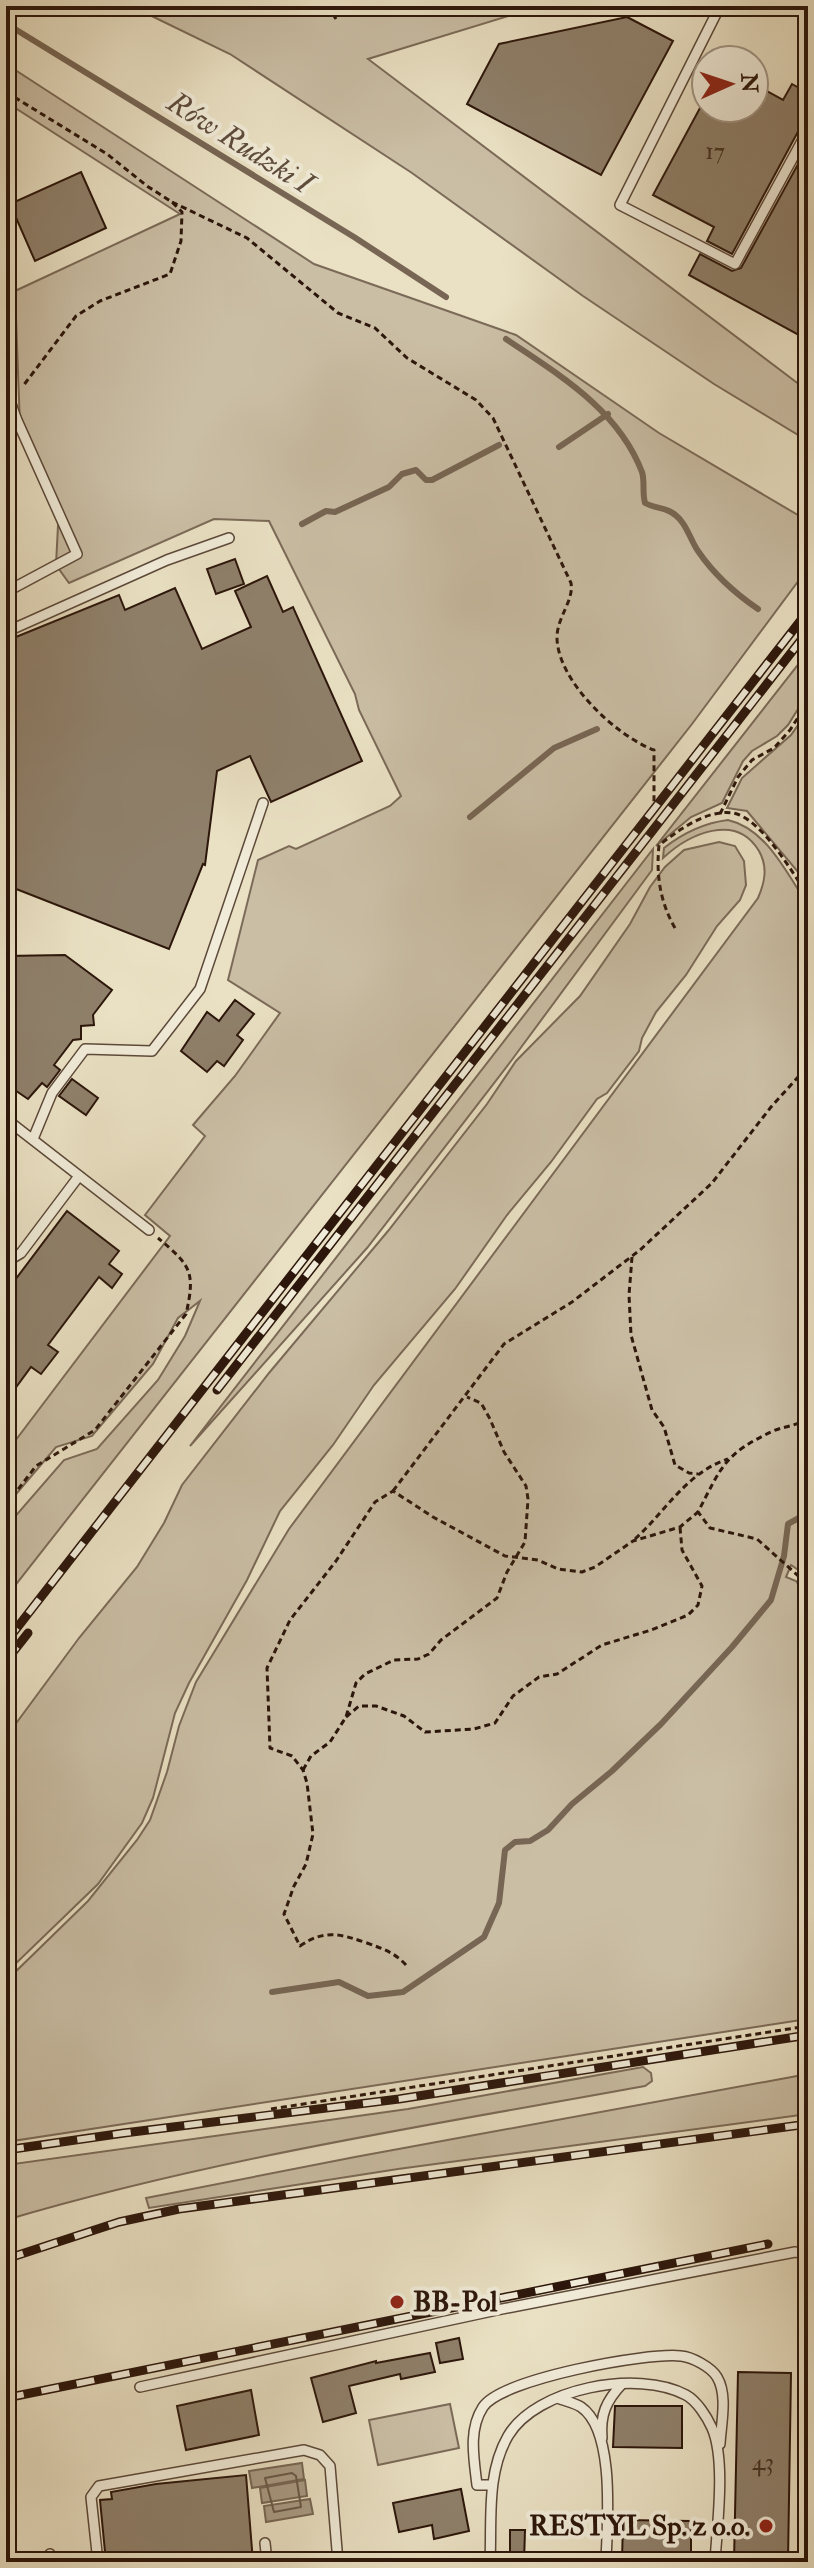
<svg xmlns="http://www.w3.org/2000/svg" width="814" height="2568" font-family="'IM FELL Double Pica',serif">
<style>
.green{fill:#cabea5;stroke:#7b6a58;stroke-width:2}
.water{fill:#a99c85;stroke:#776654;stroke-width:2}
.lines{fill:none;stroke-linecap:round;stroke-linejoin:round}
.shore{stroke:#6a5948;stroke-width:2}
.stream{stroke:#776654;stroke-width:6}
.building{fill:#8f806b;stroke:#2c160b;stroke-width:2}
.service-casing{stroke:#5c4939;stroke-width:12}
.path{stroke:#2c160b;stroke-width:3;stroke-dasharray:6 4;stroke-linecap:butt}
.service{stroke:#f1ecd9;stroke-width:9}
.rail-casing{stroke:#2c160b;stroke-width:9}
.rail{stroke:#f1ecd9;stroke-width:6;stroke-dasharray:18;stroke-linecap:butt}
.poi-dot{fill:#8f2418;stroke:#f1ecd9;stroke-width:3}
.labels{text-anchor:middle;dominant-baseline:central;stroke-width:8;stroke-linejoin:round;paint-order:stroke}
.number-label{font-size:24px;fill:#453023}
.poi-label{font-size:28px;font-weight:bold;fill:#2c160b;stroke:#f1ecd9;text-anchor:start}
.water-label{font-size:30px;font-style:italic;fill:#5e4c3c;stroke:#f1ecd9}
</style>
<rect width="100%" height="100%" fill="#eae1c4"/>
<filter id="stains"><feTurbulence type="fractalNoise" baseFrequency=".0025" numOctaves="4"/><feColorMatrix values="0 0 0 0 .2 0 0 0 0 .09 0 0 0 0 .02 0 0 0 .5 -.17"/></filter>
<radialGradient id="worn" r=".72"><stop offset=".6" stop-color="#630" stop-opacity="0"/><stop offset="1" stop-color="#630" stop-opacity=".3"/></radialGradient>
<g class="green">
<polygon points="131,6 541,6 368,59 800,385 808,383 808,441 714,384 583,296 412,173 230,54"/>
<polygon points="6,64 314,264 516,335 659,433 808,521 808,568 692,724 6,1597 6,1527 64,1460 97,1449 158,1380 185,1336 200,1301 178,1318 153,1364 92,1436 56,1447 6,1506 6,1453 170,1236 145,1215 205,1136 193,1125 235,1076 280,1013 228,980 258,860 289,846 296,849 390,806 401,796 359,710 355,694 269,521 214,519 69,583 56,565 59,506 20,426 15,291 180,214 6,102"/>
<polygon points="808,652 808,693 788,725 777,736 752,751 743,761 722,803 691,817 656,846"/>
<polygon points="808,711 808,884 747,811 727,808 742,778 791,735"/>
<path d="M 728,820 C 767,829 787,874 808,905 L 808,1580 L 804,1574 L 791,1565 L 786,1577 L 796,1581 L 808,1598 L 808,2019 L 6,2142 L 6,1981 L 88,1901 L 137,1840 L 150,1820 L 167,1772 L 179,1726 L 196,1682 L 289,1529 L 758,898 C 765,882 768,867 759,851 C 736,812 689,834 663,858 L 664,848 C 683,833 704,823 728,820 Z"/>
<polygon points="719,842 735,846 744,861 746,885 740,900 717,926 686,975 656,1012 642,1038 639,1051 607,1093 597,1099 551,1162 507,1215 455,1289 374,1385 333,1445 280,1511 247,1580 189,1683 175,1713 153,1798 142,1823 98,1884 6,1973 6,1737 79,1638 137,1567 164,1523 182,1485 269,1373 388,1231 487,1104 516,1061 580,996 630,924 650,887 665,867 684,850"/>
<polygon points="653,849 652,870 511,1061 367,1248 190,1446"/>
<path d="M 643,2067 L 651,2073 L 652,2081 L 645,2086 C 431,2125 215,2158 6,2220 L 6,2165 L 408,2109 Z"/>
<polygon points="808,2074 808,2114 398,2169 149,2208 146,2198 355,2157"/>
<polygon points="450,2404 459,2448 378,2465 369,2420"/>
</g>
<g class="water">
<polygon points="302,2463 304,2479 252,2488 249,2471"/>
<polygon points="305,2480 307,2496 262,2503 260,2488"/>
<polygon points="310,2499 313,2514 266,2522 264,2506"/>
</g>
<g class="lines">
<polygon class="shore" points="292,2473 296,2476 301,2507 274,2512 265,2478"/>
<g class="stream">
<polyline points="10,26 354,237 446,297"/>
<path d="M 506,339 C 559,375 618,409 642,472 C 645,481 642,492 645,503 C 654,508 661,507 669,511 C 686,519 689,538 698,551 C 713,573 736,594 758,609"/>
<polyline points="559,447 608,414"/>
<polyline points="302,524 326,511 335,512 389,487 402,474 416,470 426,480 432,480 499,445"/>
<polyline points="470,817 554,748 597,729"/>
<polyline points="272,1992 339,1982 368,1996 403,1992 484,1937 499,1903 505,1850 515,1842 530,1841 548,1830 572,1804 612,1771 661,1724 732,1647 771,1600 784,1556 788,1524 808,1513"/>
</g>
</g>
<g class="building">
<polygon points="627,17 673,41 601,175 467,104 499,44"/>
<polygon points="754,84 783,100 792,84 808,93 808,123 801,126 732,254 707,241 714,227 653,195 700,108 754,108"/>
<polygon points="808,146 808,340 689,275 700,254 732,271 741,268"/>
<polygon points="81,172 106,228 35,261 10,204"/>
<polygon points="235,559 244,584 216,594 207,569"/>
<polygon points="267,576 283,612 293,607 362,761 271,802 250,756 217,771 205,865 203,864 169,949 6,885 6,641 119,595 125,610 175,588 202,649 251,627 235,591"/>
<polygon points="65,955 112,990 93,1015 94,1025 81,1026 81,1039 73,1040 54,1065 60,1070 47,1087 42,1083 28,1099 6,1084 6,956"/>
<polygon points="235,1000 254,1014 237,1035 243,1040 224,1066 217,1061 207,1072 181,1051 207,1012 219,1021"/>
<polygon points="72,1079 98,1098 86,1115 59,1096"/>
<polygon points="67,1211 119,1251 109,1264 122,1274 112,1288 99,1277 48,1345 58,1352 41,1374 31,1367 6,1401 6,1292"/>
<polygon points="459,2338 463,2359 440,2363 436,2343"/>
<polygon points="430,2353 435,2372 401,2379 400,2374 349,2386 356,2413 323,2422 311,2378 376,2361 376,2363"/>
<polygon points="738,2372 791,2373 788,2562 734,2562"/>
<polygon points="251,2390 259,2435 186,2450 177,2406"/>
<polygon points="615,2406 682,2406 682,2448 613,2447"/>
<polygon points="246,2475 253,2562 106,2562 100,2500 112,2499 111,2492 156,2484"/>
<polygon points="461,2489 469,2531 434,2539 432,2525 399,2532 393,2503"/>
<polygon points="623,2520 691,2521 691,2562 622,2562"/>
<polygon points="510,2530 525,2530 524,2562 510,2562"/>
</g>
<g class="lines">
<defs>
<g id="service">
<polyline points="720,6 620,205 735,264 808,130"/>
<polyline points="6,342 9,398 16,418 6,423"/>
<polyline points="6,592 77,554 16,418"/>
<polyline points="6,632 167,560 229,538"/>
<polyline points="6,1119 149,1230"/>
<polyline points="33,1139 52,1093 85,1049 152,1051 200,989 263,803"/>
<polyline points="6,1262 21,1253 79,1176"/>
<polyline points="140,2387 497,2310 795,2252 808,2254"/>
<path d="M 558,2398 C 565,2401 575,2403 581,2407 C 616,2431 607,2525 606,2562"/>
<path d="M 602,2438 C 600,2415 606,2401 622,2384"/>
<path d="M 492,2485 L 477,2485 C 474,2459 468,2430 483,2407 C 501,2379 647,2352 681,2356 C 692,2357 711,2367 717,2377 C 728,2395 721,2424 720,2444"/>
<polyline points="265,2543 267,2562"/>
<polyline points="50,2554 51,2562"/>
<polyline points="98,2562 91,2497 99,2486 304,2450 320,2455 330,2466 338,2562"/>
<path d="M 490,2562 C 492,2521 486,2474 508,2436 C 536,2388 638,2369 686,2395 C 697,2401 707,2417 712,2428 C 726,2460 717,2526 715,2562"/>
</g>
</defs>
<use href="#service" class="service-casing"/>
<g class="path">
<polyline points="332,6 331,11 336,19"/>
<polyline points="6,92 107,154 147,186 172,202 182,212 181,241 170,274 100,301 76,316 23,386"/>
<path d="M 172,202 L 247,238 L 338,313 L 375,328 L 407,358 L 476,400 L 493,418 L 571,583 C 574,600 558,616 557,636 C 556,680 616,736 654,750 L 654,803"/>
<polyline points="720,814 738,777 752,760 774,748 790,730 808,702"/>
<path d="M 675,928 C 660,902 656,875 659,845 C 678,831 706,809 733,813 C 761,818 793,873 808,896"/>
<polyline points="632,1257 629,1295 631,1335 652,1410 664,1427 675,1465 689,1473 698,1474"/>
<path d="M 808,1418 C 797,1426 785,1426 773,1431 C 724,1454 722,1466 698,1512 L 710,1528 L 757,1539 L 804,1581 L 808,1589"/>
<polyline points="393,1491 504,1344 572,1302 640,1250 712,1183 771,1107 808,1066"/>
<path d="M 6,1505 L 36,1466 L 95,1430 L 186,1314 C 196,1271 190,1265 158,1238"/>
<path d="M 635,1539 C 665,1512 687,1472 728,1459"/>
<polyline points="346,1717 359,1706 376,1706 404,1716 425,1732 474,1729 495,1723 513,1696 539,1677 557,1674 602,1645 651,1630 688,1615 698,1605 702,1586 682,1550 680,1527"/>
<polyline points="303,1770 311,1756 330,1742 346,1717 356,1683 365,1674 394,1660 418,1659 429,1654 441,1640 497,1598 507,1572 525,1542 528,1499 526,1486 504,1452 490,1419 481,1403 467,1397"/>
<path d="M 406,1965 C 394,1952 383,1949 367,1943 C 341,1934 324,1929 300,1946 L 284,1914 L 294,1886 L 306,1864 L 313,1834 L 307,1783 L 303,1770 L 292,1756 L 270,1748 L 267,1668 L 290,1620 L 336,1561 L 375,1502 L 393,1491 L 433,1517 L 505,1556 L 538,1560 L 558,1569 L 582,1572 L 595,1567 L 633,1541 L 680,1527 L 698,1512"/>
<polyline points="271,2109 808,2026"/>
</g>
<use href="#service" class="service"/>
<defs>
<g id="rail">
<polyline points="217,1390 808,631"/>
<polyline points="6,1642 808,611"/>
<polyline points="6,1661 28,1633"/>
<polyline points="6,2150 124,2133 399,2099 808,2035"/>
<polyline points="6,2259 119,2222 179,2209 808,2124"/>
<polyline points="6,2398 768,2244"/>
</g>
</defs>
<use href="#rail" class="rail-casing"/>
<use href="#rail" class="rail"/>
</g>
<g class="poi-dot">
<circle cx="397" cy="2302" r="8"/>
<circle cx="766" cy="2526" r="8"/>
</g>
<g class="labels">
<g class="number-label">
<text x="715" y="151">17</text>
<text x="763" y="2462">43</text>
</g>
<g class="poi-label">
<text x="413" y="2302">BB-Pol</text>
<text x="750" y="2526" text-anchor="end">RESTYL Sp. z o.o.</text>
</g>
<g class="water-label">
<text transform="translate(240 143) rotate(32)">Rów Rudzki I</text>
</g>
</g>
<rect width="814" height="2568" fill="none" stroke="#eae1c4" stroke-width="32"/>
<rect x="8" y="8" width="798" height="2552" fill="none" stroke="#2c160b" stroke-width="4"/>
<rect x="16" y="16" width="782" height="2536" fill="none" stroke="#2c160b" stroke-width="2"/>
<g transform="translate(730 84) rotate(87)"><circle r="38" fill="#f1ecd9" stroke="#a29687" stroke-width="2"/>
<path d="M0-6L14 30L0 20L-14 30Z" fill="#8f2418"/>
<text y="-12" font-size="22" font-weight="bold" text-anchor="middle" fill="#2c160b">N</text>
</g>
<rect width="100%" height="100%" filter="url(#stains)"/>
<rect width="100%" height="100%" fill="url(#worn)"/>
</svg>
